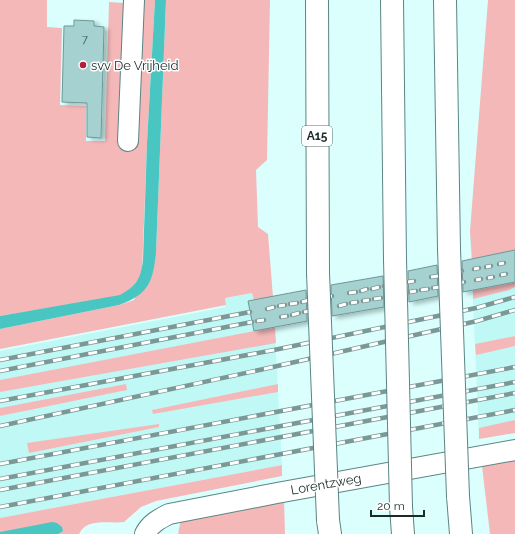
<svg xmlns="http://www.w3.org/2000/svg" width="515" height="534" font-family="Raleway,sans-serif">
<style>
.built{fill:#c0f8f5}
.green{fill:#f5b8b9}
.water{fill:#49c6c2}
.building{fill:#a5d2d0;stroke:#6d9896;filter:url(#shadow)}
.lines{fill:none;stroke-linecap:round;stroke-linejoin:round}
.minor-casing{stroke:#5b8584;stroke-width:22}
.highway-casing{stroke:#5b8584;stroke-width:24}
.minor{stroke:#fff;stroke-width:20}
.highway{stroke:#fff;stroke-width:22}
.rail-casing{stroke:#7b9796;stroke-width:4.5}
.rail{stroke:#fff;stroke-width:3;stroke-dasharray:9;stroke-linecap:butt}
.highway-bridge-casing{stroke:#5b8584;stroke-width:24;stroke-linecap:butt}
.highway-bridge{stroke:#fff;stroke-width:22}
.poi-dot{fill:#b2203a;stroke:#fff;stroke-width:1.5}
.labels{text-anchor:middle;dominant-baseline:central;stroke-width:3;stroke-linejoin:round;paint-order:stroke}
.number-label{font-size:11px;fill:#3c5554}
.shield{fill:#fff;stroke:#5e6b6a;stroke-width:1}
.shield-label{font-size:12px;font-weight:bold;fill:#192b2a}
.poi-label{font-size:13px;fill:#192b2a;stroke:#fff;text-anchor:start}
.street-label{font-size:13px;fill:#192b2a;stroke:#fff}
</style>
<defs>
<filter id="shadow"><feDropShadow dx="4.5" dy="2.5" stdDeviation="2" flood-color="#0004"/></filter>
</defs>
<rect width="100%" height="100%" fill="#dafffd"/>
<g class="built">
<polygon points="515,230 515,427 479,438 470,232"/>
<polygon points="253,293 273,297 282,465 0,518 0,351 226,307 225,298"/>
</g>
<g class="green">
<path d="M 0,0 L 47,0 L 47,27 L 62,28 L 60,105 L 86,106 L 86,141 L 105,141 L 109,2 L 124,3 L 124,0 L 155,0 L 147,143 L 142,273 C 136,284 130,290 120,296 L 0,316 Z"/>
<polygon points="166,0 270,0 267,160 256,170 258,227 268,234 273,297 254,300 252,293 225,298 226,305 0,349 0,329 119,305 134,300 156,252"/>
<polygon points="488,0 515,0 515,250 472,259 470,231"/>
<polygon points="515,282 515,287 509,290 473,299 473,290"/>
<polygon points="275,327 276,343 0,392 0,380"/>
<polygon points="515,336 515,346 476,355 475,344"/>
<polygon points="126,384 127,390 0,416 0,408"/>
<polygon points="278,384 278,392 153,414 152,410"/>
<polygon points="515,420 515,433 479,439 479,428"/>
<polygon points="159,424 159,427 29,453 27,443"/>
<polygon points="515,459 515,534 490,534 482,466"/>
<path d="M 282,465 L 282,476 L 156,501 L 141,507 L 124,522 C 109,524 87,517 79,534 L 0,534 L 0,518 Z"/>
<polygon points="284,499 285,534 178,534 181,519"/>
</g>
<g class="water">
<path d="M 155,0 L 166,0 L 156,252 C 153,282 149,294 119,305 L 0,329 L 0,316 L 120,295 C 136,286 141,279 143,260 L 147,143 Z"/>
<polygon points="52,522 57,523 62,527 63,531 58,534 0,534 0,532"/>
</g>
<g class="building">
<polygon points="74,20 94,21 94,26 104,27 101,138 87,137 87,103 62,102 64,26 74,26"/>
<polygon points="515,250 515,282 463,292 462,261"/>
<polygon points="437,265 438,296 409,302 408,271"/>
<polygon points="383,276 384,307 332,316 331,285"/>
<polygon points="306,290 307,321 254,331 248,301"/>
</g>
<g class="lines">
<defs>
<g id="minor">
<polyline points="128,141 134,0"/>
<path d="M 145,534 C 150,524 159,519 169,514 L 277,493 L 515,450"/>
</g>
<g id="highway">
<polyline points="317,0 318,273"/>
<polyline points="392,0 395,259"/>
<polyline points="445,0 449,249"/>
<polyline points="458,496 461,534"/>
<polyline points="401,507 403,534"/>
<polyline points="328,520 330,534"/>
</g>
</defs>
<use href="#minor" class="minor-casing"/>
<use href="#highway" class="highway-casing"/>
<use href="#minor" class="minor"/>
<use href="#highway" class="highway"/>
<defs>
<g id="rail">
<polyline points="499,264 504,263"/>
<polyline points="486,267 491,266"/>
<polyline points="474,269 479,268"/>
<polyline points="456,273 462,271"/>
<polyline points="443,275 449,274"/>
<polyline points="501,275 506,274"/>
<polyline points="431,277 438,276"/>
<polyline points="488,278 493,277"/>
<polyline points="476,280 481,279"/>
<polyline points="408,282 414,281"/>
<polyline points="458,283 464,282"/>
<polyline points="396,284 403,283"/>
<polyline points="384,286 391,285"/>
<polyline points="445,286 451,284"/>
<polyline points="433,288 440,287"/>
<polyline points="372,289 379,287"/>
<polyline points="421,290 428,289"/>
<polyline points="361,291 367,289"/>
<polyline points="410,292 416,291"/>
<polyline points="349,293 356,292"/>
<polyline points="326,297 332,296"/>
<polyline points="386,297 393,296"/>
<polyline points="374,299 381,298"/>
<polyline points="363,301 369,300"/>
<polyline points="302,302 309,300"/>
<polyline points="351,303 357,302"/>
<polyline points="290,304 297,303"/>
<polyline points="279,306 285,305"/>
<polyline points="339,306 346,304"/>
<polyline points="267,309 274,307"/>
<polyline points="316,310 322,309"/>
<polyline points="304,312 311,311"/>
<polyline points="292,315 299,313"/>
<polyline points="281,317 287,316"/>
<polyline points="257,321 264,320"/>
<polyline points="0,360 250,312"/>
<polyline points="0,371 252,322"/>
<polyline points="0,401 274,350 476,308 515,297"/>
<polyline points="0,426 264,369 477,321 515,310"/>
<polyline points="0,464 515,367"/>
<polyline points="0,479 515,382"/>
<polyline points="0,490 515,393"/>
<polyline points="0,507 515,410"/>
</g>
</defs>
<use href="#rail" class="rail-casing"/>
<use href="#rail" class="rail"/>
<defs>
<g id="highway-bridge">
<polyline points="449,249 458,496"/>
<polyline points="395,259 401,507"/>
<polyline points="318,273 328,520"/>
</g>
</defs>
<use href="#highway-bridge" class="highway-bridge-casing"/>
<use href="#highway-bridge" class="highway-bridge"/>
</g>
<circle class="poi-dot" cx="83" cy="65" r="4"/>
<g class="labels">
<g class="number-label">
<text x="85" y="39">7</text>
</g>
<rect class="shield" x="302" y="126" width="30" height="20" rx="3"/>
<g class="shield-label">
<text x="317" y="136">A15</text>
</g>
<g class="poi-label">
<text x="91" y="65">svv De Vrijheid</text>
</g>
<g class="street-label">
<text transform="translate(326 484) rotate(-10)">Lorentzweg</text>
</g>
</g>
<path d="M371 510v6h53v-6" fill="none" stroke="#192b2a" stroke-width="2"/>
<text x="377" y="510" font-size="12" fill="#192b2a" stroke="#ffffff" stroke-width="3" paint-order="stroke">20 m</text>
</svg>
